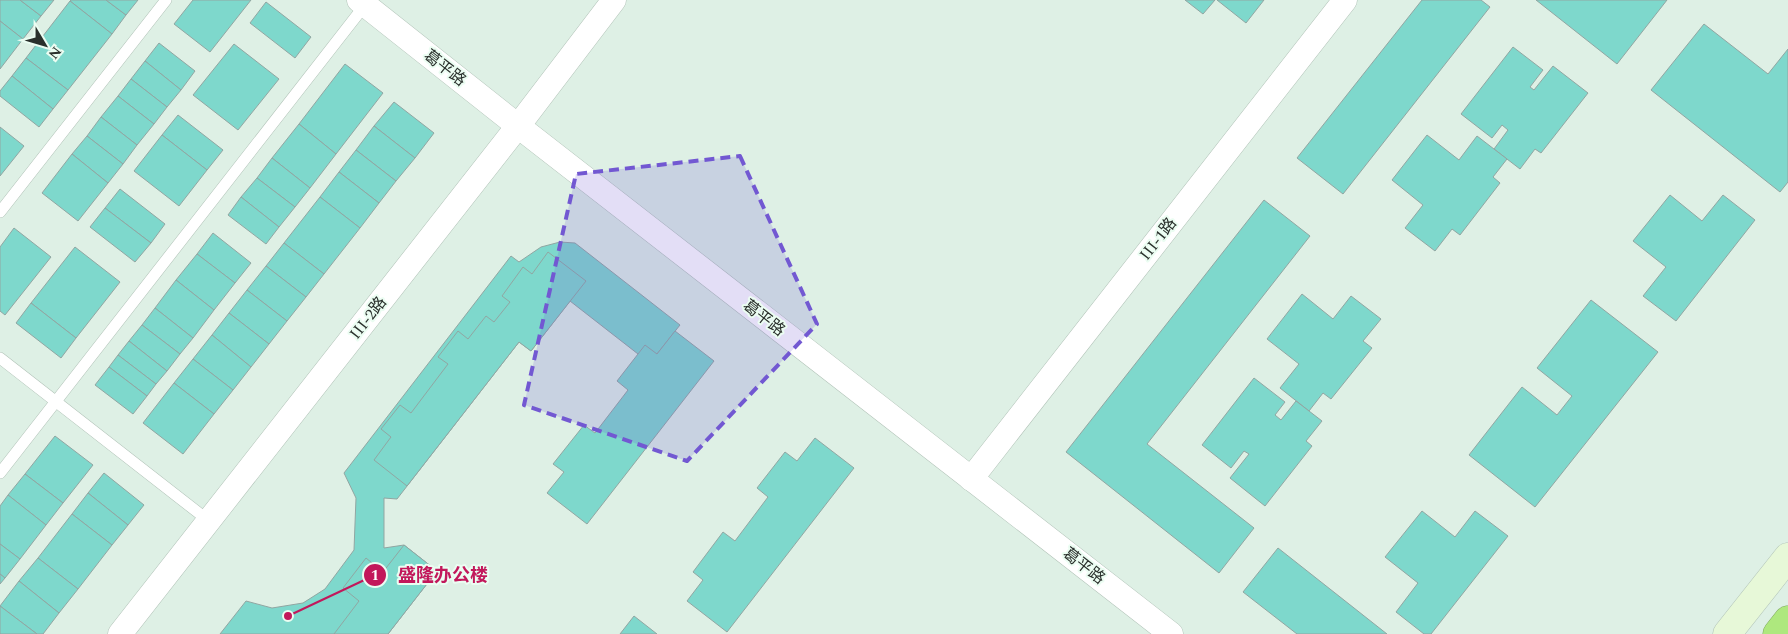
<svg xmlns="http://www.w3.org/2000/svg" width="1788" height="634" font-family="Spectral,'Noto Sans SC',serif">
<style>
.building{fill:#7ed8cc;stroke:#91a6a2}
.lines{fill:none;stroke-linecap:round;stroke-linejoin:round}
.lane-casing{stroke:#b1c2b7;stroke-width:12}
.street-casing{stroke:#b1c2b7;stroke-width:25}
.secondary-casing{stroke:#b1c2b7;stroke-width:29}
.highway-casing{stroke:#80a861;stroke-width:29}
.lane{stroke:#fff;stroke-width:11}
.street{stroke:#fff;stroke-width:24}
.secondary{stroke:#e7f8d8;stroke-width:28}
.highway{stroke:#aee87e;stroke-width:28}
.marked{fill:#7258d2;fill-opacity:0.2;stroke:#7258d2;stroke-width:4;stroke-dasharray:10 6;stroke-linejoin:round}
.labels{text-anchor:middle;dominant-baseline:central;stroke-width:4;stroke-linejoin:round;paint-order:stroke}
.street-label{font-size:16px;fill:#2a302c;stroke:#ebfdf2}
.leader{fill:none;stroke:#c2185b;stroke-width:2}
.callout-dot{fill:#c2185b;stroke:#ebfdf2;stroke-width:2}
.mark-label{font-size:15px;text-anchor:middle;font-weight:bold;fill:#fff}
.callout-label{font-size:18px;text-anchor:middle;font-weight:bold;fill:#c2185b;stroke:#ebfdf2;stroke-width:4;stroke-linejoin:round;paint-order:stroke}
</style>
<rect width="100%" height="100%" fill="#def0e5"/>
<g class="building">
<polygon points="0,0 20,0 41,16 23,39 0,21"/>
<polygon points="20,0 54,0 41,16"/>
<polygon points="71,0 106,0 126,15 112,34 70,1"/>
<polygon points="106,0 138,0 126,15"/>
<polygon points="193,0 251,0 210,52 174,24"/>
<polygon points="1185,0 1215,0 1203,14"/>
<polygon points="1217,0 1264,0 1246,23"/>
<polygon points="1422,0 1481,0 1490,7 1343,194 1297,158"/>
<polygon points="1536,0 1667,0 1617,64"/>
<polygon points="70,1 112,34 68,90 26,58"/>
<polygon points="266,2 311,37 295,58 250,23"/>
<polygon points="0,21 23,39 0,69"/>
<polygon points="1704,24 1768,74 1788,49 1788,182 1780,192 1651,90"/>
<polygon points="159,43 195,71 181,90 145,61"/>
<polygon points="234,44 279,79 238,130 193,95"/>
<polygon points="1513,47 1543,70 1530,87 1534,90 1553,66 1588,93 1541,153 1535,149 1520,169 1494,149 1508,130 1502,125 1492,138 1461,114"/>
<polygon points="26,58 68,90 53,109 12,76"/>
<polygon points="145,61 181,90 167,107 131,79"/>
<polygon points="345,64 383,93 336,154 299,124"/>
<polygon points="12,76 53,109 39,127 0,96 0,91"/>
<polygon points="131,79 167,107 154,124 118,96"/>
<polygon points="118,96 154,124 137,145 101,117"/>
<polygon points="394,102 434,133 415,158 374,126"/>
<polygon points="178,115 223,150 207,170 162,135"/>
<polygon points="101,117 137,145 123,164 87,136"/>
<polygon points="299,124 336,154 310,188 272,158"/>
<polygon points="374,126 415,158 396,181 356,150"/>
<polygon points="0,127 24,146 0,176"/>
<polygon points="162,135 207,170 179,206 134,171"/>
<polygon points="1427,135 1459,160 1477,136 1507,159 1493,177 1500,183 1460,235 1452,229 1435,251 1405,228 1423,205 1392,180"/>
<polygon points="87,136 123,164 108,183 72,154"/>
<polygon points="356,150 396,181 379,203 339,172"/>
<polygon points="72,154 108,183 78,221 42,193"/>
<polygon points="272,158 310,188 295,207 257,178"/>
<polygon points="339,172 379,203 360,228 320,197"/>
<polygon points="257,178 295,207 279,227 241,197"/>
<polygon points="120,189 165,224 151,243 105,208"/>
<polygon points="1670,195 1702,221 1723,195 1755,220 1676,321 1643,296 1666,267 1633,241"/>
<polygon points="241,197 279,227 266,244 228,215"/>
<polygon points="320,197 360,228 324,274 284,243"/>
<polygon points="1264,200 1310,236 1147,444 1254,528 1219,573 1066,452"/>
<polygon points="105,208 151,243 135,262 90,227"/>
<polygon points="14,228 51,257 5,315 0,311 0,247"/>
<polygon points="213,233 251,263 235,283 197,254"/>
<polygon points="560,242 575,243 680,325 657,354 638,354 570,301 531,351 519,342 397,499 384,498 384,548 404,545 437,571 388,634 220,634 246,601 272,608 303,603 325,589 354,550 356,498 344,473 511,256 519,262 541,247"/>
<polygon points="284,243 324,274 306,297 266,266"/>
<polygon points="75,247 120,282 76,338 31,303"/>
<polygon points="548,252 586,281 531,351 519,342 407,486 374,460 391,437 381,429 400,405 411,413 448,364 438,357 458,331 468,339 486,316 494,322 510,302 502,296 523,267 532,274"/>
<polygon points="197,254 235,283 214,310 176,280"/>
<polygon points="266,266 306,297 287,321 247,290"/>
<polygon points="176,280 214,310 193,338 155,308"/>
<polygon points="247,290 287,321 269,344 229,313"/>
<polygon points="1302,294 1333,319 1351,296 1381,319 1363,341 1372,348 1331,399 1323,393 1309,411 1280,388 1299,364 1267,339"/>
<polygon points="1591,300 1658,352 1535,507 1469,455 1522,387 1557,415 1572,396 1537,368"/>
<polygon points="31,303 76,338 61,358 16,323"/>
<polygon points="155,308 193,338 180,354 142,325"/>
<polygon points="229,313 269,344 251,367 212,335"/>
<polygon points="142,325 180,354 167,371 129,341"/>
<polygon points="675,331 714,361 587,524 547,493 564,472 553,464 584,425 595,433 628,390 617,381 645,345 657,354"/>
<polygon points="212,335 251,367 233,390 193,359"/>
<polygon points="129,341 167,371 156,384 118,355"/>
<polygon points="118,355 156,384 147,396 109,367"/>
<polygon points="193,359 233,390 214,414 174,383"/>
<polygon points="109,367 147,396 133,414 95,385"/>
<polygon points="1254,378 1285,402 1275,415 1281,420 1296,401 1322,421 1306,441 1312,446 1265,506 1230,478 1249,454 1244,451 1231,468 1202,445"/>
<polygon points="174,383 214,414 183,454 143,423"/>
<polygon points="55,436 93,465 63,503 25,474"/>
<polygon points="815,438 854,468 727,632 687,601 703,580 693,572 723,532 735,541 768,497 757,488 785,452 797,461"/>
<polygon points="104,473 144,505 128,525 88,493"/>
<polygon points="25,474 63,503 46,525 8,495"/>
<polygon points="88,493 128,525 112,545 72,514"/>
<polygon points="8,495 46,525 20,559 0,544 0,506"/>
<polygon points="1422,511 1455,537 1475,511 1508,536 1431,634 1424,634 1396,612 1418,583 1385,557"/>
<polygon points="72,514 112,545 78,589 38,558"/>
<polygon points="0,544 20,559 5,578 0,574"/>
<polygon points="404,545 437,571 388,634 334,634 359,601 343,588 366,558 383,572"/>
<polygon points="1278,548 1387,634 1297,634 1243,592"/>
<polygon points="38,558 78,589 59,613 19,581"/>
<polygon points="0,574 5,578 0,584"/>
<polygon points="19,581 59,613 43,634 37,634 0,606"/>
<polygon points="0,606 37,634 0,634"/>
<polygon points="634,616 657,634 620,634"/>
</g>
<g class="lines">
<defs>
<g id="lane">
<polyline points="0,212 166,0"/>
<polyline points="0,358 209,521"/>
<polyline points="0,473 365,5"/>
</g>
<g id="street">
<polyline points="359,0 518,126 1171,634"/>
<polyline points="971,479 1345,0"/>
<polyline points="120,634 518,126 614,0"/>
</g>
<polyline id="secondary" points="1727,634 1788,557"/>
<polyline id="highway" points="1777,634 1788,620"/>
</defs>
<use href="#lane" class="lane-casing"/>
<use href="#street" class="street-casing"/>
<use href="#secondary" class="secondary-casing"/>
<use href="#highway" class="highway-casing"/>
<use href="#lane" class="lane"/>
<use href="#street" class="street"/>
<use href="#secondary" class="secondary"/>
<use href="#highway" class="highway"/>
</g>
<path class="marked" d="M 740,156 L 817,324 L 687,461 L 524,405 L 576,174 Z"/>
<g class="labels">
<g class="street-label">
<text transform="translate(445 68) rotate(38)">葛平路</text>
<text transform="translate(1158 239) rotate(-52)">III-1路</text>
<text transform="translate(368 318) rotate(-52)">III-2路</text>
<text transform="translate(764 318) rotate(38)">葛平路</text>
<text transform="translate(1084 566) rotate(38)">葛平路</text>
</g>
</g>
<path class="leader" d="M288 616L375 575"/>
<g class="callout-dot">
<circle cx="288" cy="616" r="5"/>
<circle cx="375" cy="575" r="12"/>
</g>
<g class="mark-label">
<text x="375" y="580">1</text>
</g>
<g class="callout-label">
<text x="443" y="581">盛隆办公楼</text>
</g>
<g transform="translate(45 45) rotate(128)" stroke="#ebfdf2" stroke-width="4" paint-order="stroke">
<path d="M0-4L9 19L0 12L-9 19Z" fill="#2a302c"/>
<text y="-8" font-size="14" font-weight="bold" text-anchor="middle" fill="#2a302c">N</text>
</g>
</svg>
